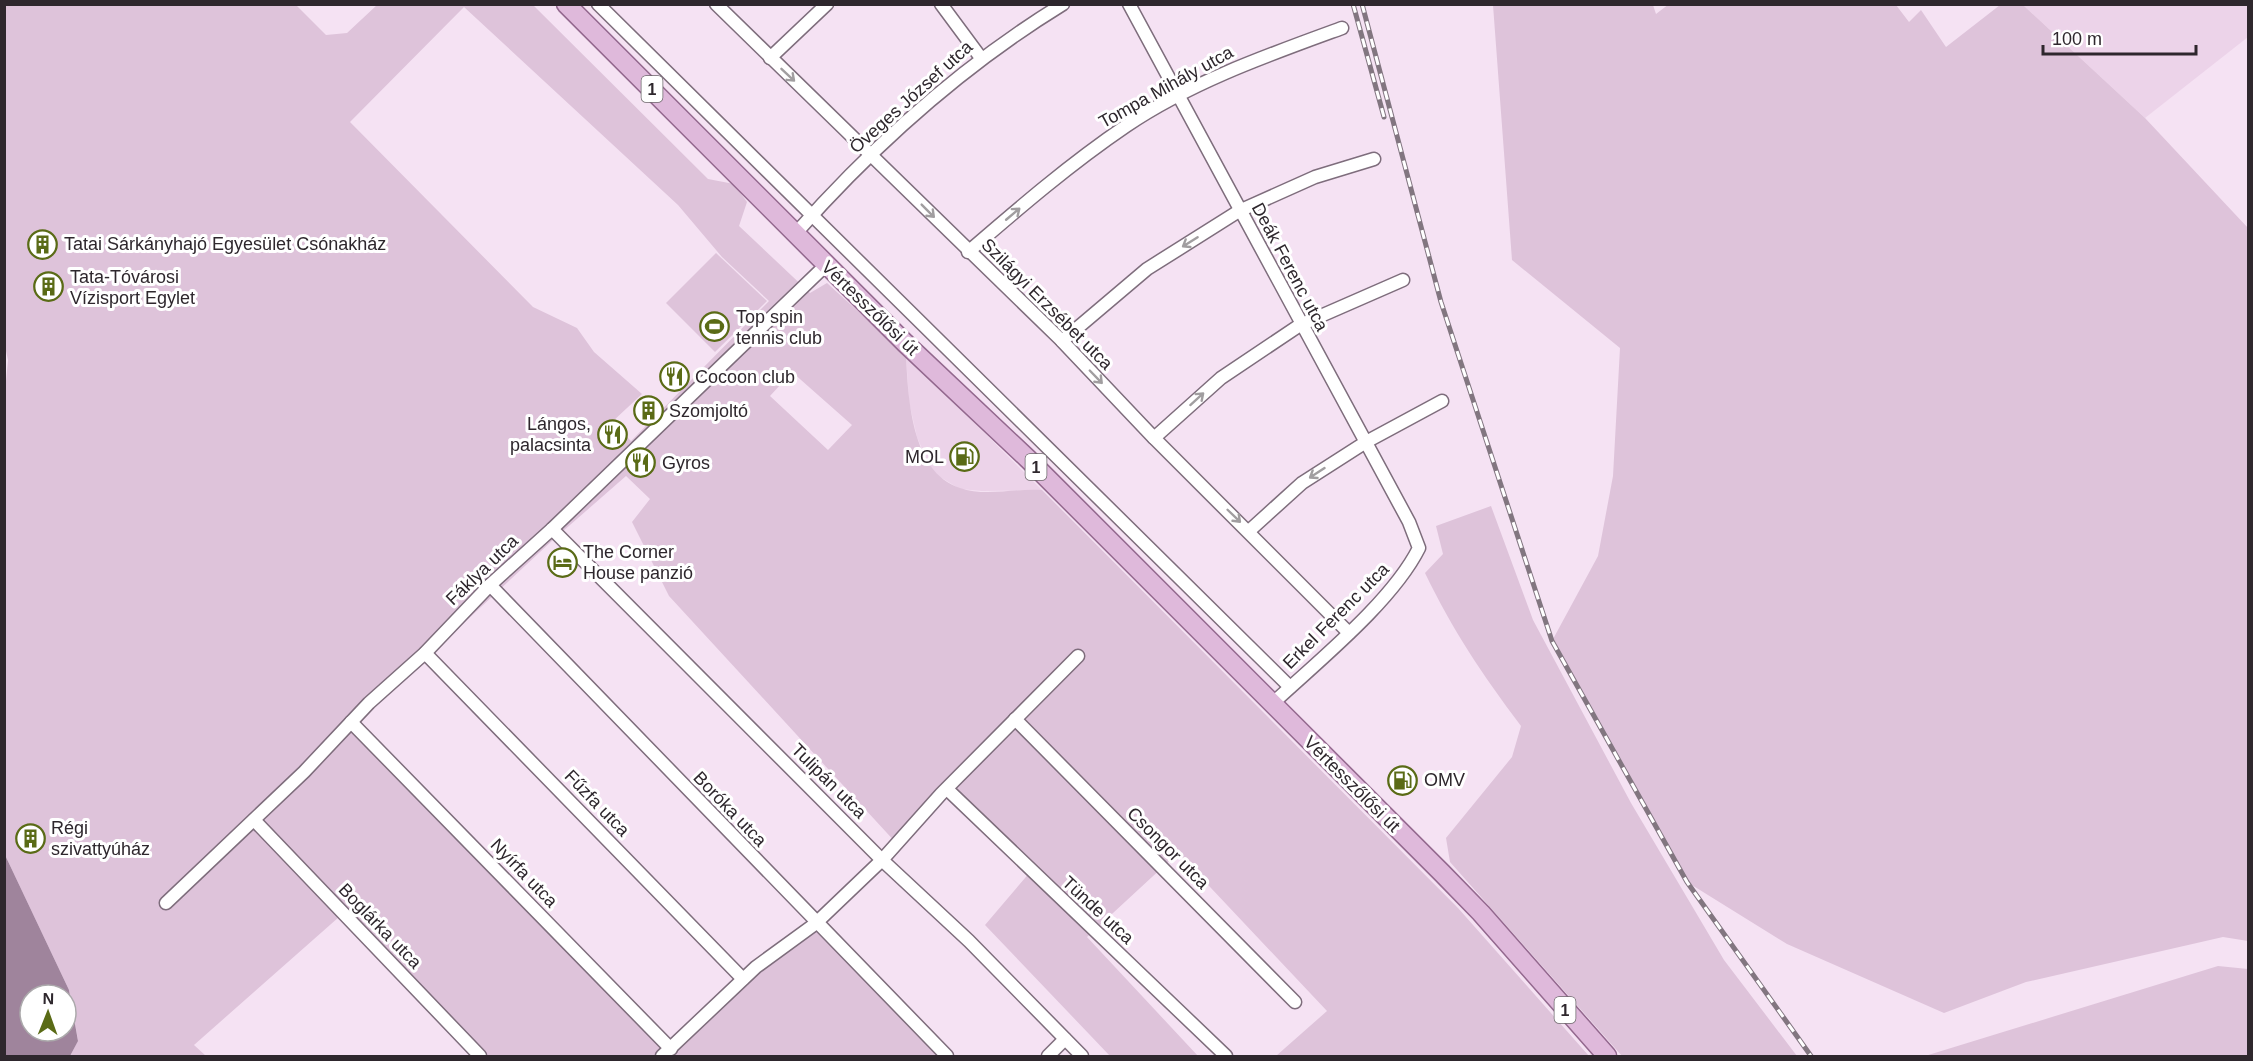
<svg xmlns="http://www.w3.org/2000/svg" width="2253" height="1061" font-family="Arial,sans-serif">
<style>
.built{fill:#ecd3e9}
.green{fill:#dec3da;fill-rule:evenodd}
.water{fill:#9f849c;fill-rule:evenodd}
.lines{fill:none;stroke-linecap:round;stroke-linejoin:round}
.minor-casing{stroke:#7e6d7c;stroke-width:15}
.primary-casing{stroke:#93688e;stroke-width:21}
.minor{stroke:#fff;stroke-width:12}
.primary{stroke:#dfb9db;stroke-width:18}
.rail-casing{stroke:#827680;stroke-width:5}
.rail{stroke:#fff;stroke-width:3;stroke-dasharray:9;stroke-linecap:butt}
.oneway{stroke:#a19ea0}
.labels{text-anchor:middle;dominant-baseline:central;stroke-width:6;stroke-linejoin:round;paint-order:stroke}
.shield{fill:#fff;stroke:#6d686c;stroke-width:1.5}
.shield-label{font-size:16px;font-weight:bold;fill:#2e272d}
.street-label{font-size:18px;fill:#2e272d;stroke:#fff}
.poi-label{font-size:18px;fill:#2e272d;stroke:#fff;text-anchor:start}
</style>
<rect width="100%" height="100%" fill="#f5e2f3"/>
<g class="built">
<polygon points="2023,5 2248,5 2248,37 2145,118"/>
<polygon points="906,355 1042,490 982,491 960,489 940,477 929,465 917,437 909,402"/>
</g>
<g class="green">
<polygon points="1669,4 1896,5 1909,22 1921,10 1946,47 2000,5 2023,5 2145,118 2248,228 2248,941 2223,937 2026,982 1944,1013 1787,944 1687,882 1552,641 1598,556 1613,476 1620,348 1512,260 1493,5 1653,5 1656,14"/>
<path d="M 5,5 L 296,5 L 326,35 L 347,33 L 377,5 L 533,5 L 708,179 L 734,184 L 747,202 L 739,226 L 810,293 L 827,283 L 906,355 C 908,397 911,472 960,488 C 985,497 1016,488 1042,490 L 1458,908 L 1589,1056 L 1276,1056 L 1327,1011 L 1178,853 L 1087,937 L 1198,1056 L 1110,1056 L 985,925 L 1031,871 L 954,789 L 898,845 L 669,596 L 632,522 L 650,499 L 626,476 L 554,539 L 352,727 L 670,1049 L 743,979 L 815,924 L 872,989 L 942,1056 L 475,1056 L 339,917 L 194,1045 L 206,1056 L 70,1056 L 78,1040 L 69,990 L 5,855 L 4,402 L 8,360 L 4,342 ZM 464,7 L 678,205 L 722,257 L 769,301 L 631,441 L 612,422 L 642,394 L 594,352 L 577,328 L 533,307 L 350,122 ZM 792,372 L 852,425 L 828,450 L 770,396 Z"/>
<polygon points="716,253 767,301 715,352 666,303"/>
<path d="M 1491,506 L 1533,620 L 1631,803 L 1724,960 L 1797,1056 L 1622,1056 L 1450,862 L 1446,838 L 1512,757 L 1521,726 C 1482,674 1453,631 1425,573 L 1443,554 L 1436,526 Z"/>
<polygon points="2218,966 2248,969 2248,1056 1925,1056"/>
</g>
<path class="water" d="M 5,855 L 69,990 L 78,1041 L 70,1056 L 5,1056 ZM 30,995 L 66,995 L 66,1031 L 30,1031 Z"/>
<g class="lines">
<defs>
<g id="minor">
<polyline points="598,4 1290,687"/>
<polyline points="716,4 1062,341 1154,438 1349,633"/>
<polyline points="941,4 981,58"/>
<path d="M 1129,4 L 1409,522 L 1419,548 C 1392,602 1317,662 1272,704"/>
<polyline points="770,58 827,4"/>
<path d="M 796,233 C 874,145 962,66 1063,4"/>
<path d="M 968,252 C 1019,208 1070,164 1126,126 C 1191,82 1268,55 1342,28"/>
<polyline points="1062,341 1147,269 1239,211 1315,177 1374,159"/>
<polyline points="1154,438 1221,378 1300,325 1403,280"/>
<polyline points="552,529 882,860 969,941 1082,1056"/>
<polyline points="1249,531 1302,483 1366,442 1442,401"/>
<polyline points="490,585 947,1056"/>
<polyline points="425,653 743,979"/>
<polyline points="1015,719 1295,1002"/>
<polyline points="351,722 671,1049"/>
<polyline points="947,789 1226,1056"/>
<polyline points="254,820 480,1056"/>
<polyline points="166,903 304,772 369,703 425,653 490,585 552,529 826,265"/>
<polyline points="662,1056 756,967 815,924 882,860 941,794 1078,656"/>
<polyline points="1048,1056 1065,1039"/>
</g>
<polyline id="primary" points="566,4 905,343 1028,459 1442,873 1481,913 1607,1056"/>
</defs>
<use href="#minor" class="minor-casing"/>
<use href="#primary" class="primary-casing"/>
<use href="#minor" class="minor"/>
<use href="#primary" class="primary"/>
<defs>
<g id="rail">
<polyline points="1353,4 1384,117"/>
<polyline points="1362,4 1441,302 1552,641 1687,882 1811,1056"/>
</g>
</defs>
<use href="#rail" class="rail-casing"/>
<use href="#rail" class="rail"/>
</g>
<defs><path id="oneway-shaft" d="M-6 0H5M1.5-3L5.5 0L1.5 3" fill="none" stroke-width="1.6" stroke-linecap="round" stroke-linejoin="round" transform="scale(1.5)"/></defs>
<g class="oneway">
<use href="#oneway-shaft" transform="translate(788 75) rotate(43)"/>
<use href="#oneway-shaft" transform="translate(928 211) rotate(45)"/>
<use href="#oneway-shaft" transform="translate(1013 214) rotate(-40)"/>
<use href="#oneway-shaft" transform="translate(1190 242) rotate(148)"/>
<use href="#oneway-shaft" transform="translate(1096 377) rotate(46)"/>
<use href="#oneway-shaft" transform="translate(1197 399) rotate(-42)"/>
<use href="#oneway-shaft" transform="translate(1317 473) rotate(147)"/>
<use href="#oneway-shaft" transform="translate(1234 516) rotate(44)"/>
</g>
<defs>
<symbol id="building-ring" viewBox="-11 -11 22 22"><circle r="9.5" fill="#fff" stroke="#5a6b16" stroke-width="1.5"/><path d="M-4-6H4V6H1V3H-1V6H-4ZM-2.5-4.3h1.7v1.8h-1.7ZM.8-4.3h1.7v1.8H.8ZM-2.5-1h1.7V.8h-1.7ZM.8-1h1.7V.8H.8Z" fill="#5a6b16"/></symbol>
<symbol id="stadium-ring" viewBox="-11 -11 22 22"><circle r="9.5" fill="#fff" stroke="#5a6b16" stroke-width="1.5"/><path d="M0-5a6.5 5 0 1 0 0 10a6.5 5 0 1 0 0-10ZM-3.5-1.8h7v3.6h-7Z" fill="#5a6b16"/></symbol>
<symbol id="restaurant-ring" viewBox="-11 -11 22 22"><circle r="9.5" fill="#fff" stroke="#5a6b16" stroke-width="1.5"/><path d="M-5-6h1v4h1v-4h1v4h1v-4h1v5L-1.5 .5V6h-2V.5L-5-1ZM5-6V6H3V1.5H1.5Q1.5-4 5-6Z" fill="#5a6b16"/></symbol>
<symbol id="fuel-ring" viewBox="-11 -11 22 22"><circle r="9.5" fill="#fff" stroke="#5a6b16" stroke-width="1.5"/><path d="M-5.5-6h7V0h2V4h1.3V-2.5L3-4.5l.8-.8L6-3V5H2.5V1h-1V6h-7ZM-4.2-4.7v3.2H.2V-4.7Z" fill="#5a6b16"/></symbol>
<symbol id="hotel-ring" viewBox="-11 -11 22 22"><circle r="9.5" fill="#fff" stroke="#5a6b16" stroke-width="1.5"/><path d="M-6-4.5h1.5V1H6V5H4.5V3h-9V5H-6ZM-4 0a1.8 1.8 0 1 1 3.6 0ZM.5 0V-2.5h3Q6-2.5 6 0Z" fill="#5a6b16"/></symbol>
</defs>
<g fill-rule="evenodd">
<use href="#building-ring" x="26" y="228" width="33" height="33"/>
<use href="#building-ring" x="32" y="270" width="33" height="33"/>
<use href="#stadium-ring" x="698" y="310" width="33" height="33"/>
<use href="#restaurant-ring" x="658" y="360" width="33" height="33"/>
<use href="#building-ring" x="632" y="394" width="33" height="33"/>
<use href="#restaurant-ring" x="596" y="418" width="33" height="33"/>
<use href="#fuel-ring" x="948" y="440" width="33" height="33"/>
<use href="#restaurant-ring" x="624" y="446" width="33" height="33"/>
<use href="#hotel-ring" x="546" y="546" width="33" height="33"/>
<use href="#fuel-ring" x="1386" y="764" width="33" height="33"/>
<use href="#building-ring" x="14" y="822" width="33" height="33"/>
</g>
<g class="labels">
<g class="shield">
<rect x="641.5" y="76" width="21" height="26" rx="4.5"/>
<rect x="1025.5" y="454" width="21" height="26" rx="4.5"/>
<rect x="1554.5" y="997" width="21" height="26" rx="4.5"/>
</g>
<g class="shield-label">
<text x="652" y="89">1</text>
<text x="1036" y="467">1</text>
<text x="1565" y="1010">1</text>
</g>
<g class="street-label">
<text transform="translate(1166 87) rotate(-29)">Tompa Mihály utca</text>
<text transform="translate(911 97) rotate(-42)">Öveges József utca</text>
<text transform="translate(1290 267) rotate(62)">Deák Ferenc utca</text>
<text transform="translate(1047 304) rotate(45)">Szilágyi Erzsébet utca</text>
<text transform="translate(870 308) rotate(44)">Vértesszőlősi út</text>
<text transform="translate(482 570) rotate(-44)">Fáklya utca</text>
<text transform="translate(1336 616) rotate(-45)">Erkel Ferenc utca</text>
<text transform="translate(829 781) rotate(45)">Tulipán utca</text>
<text transform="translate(1352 784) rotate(45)">Vértesszőlősi út</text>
<text transform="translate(597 803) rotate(46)">Fűzfa utca</text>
<text transform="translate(730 809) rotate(46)">Boróka utca</text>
<text transform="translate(1168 848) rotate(45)">Csongor utca</text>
<text transform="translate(524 873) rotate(46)">Nyírfa utca</text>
<text transform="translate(1098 910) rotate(43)">Tünde utca</text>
<text transform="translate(380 926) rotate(46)">Boglárka utca</text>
</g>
<g class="poi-label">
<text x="64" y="244">Tatai Sárkányhajó Egyesület Csónakház</text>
<text x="70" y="277">Tata-Tóvárosi<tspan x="70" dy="21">Vízisport Egylet</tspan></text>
<text x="736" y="317">Top spin<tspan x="736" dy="21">tennis club</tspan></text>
<text x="695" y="377">Cocoon club</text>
<text x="669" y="411">Szomjoltó</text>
<text x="591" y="424" text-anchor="end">Lángos,<tspan x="591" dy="21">palacsinta</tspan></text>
<text x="944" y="457" text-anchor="end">MOL</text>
<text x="662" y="463">Gyros</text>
<text x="583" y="552">The Corner<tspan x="583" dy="21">House panzió</tspan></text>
<text x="1424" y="780">OMV</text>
<text x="51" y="828">Régi<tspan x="51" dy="21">szivattyúház</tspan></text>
</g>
</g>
<rect width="2253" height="1061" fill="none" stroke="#2e272d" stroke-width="12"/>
<g transform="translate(48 1013) rotate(1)"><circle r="28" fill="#ffffff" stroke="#aba9ab" stroke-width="1.5"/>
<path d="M0-4.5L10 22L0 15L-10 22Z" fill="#5a6b16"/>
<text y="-9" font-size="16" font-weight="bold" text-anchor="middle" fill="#2e272d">N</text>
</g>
<path d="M2043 45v9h153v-9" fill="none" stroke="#2e272d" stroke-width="3"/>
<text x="2052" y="45" font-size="18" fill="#2e272d" stroke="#ffffff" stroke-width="4.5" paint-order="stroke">100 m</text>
</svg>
